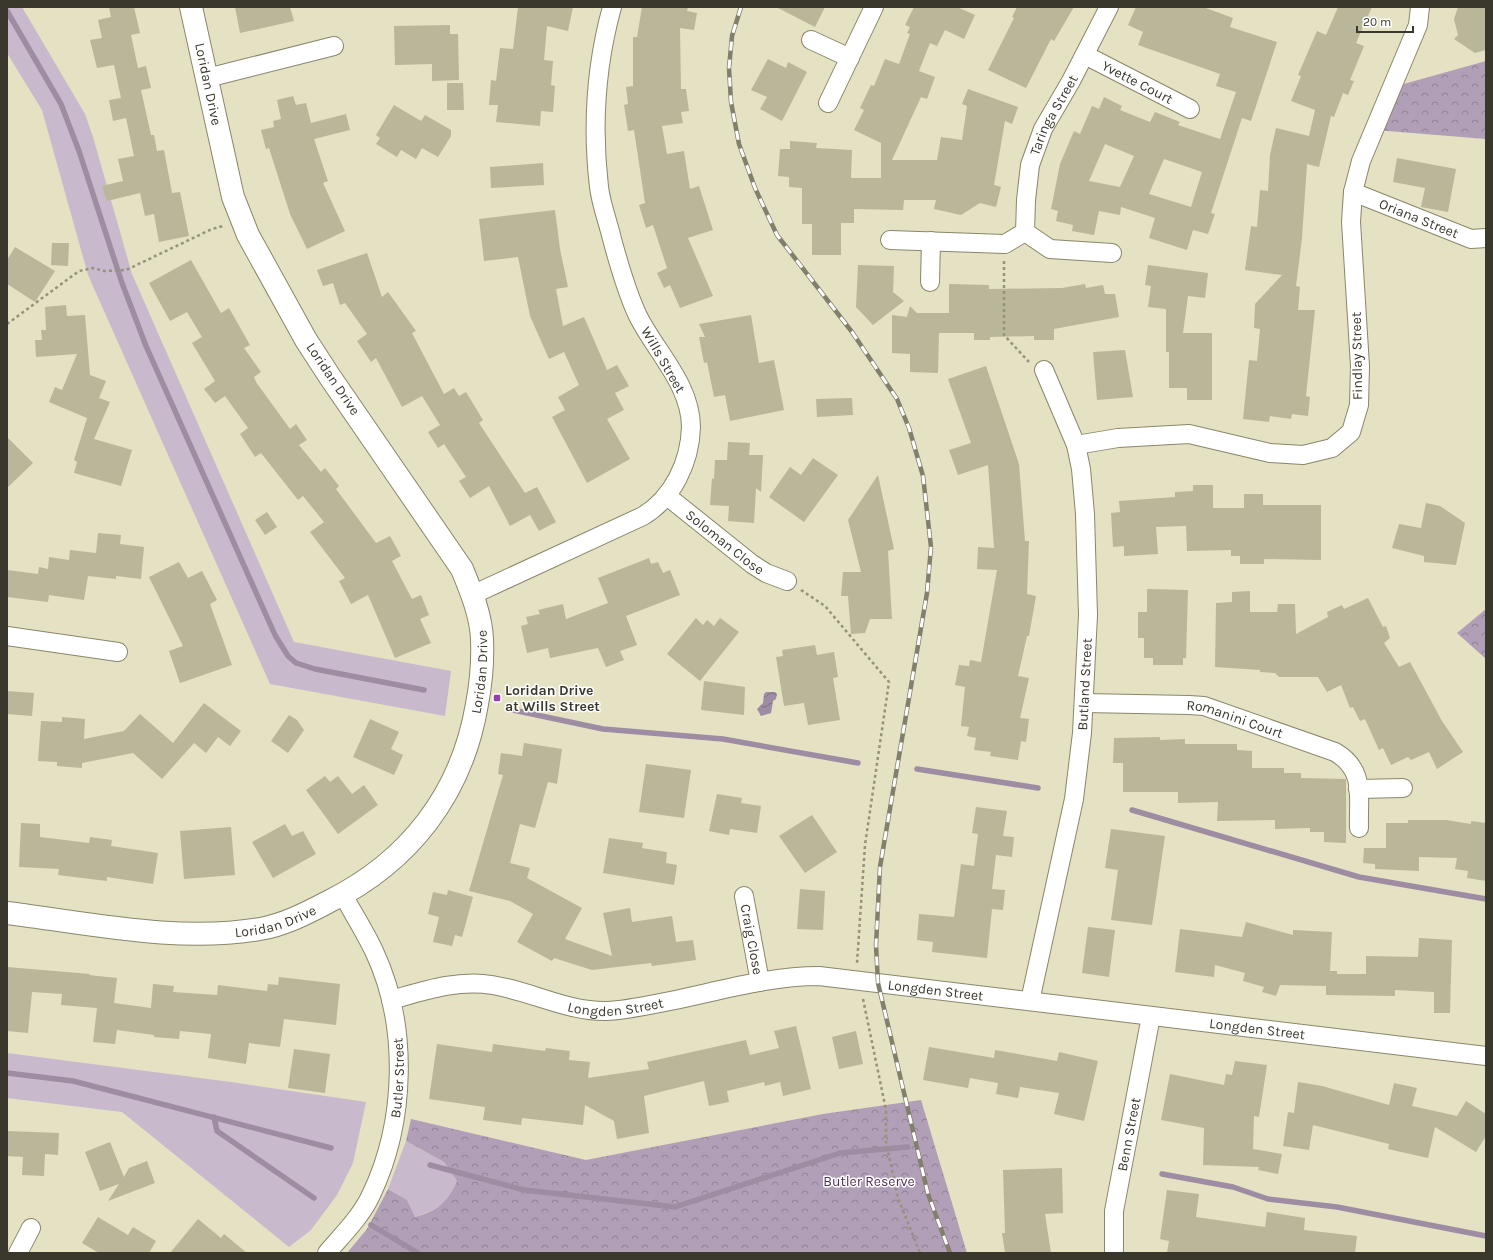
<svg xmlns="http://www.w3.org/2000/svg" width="1493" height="1260" font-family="Karla,sans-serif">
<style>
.green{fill:#c8bacc}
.forest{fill:url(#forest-crowns)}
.water{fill:url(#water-waves)}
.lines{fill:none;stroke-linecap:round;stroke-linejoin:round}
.stream{stroke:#9e8ca3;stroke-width:5.5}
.building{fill:#bab699;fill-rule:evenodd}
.minor-casing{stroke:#8a866a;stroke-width:20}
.tertiary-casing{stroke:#8a866a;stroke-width:24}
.path{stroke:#95927d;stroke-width:2.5;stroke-dasharray:3 3;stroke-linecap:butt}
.minor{stroke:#fff;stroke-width:18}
.tertiary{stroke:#fff;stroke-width:22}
.rail-casing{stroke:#827f6c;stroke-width:4.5}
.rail{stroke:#fff;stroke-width:3;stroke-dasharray:9;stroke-linecap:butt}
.poi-dot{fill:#953fac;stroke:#fff;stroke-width:1.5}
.labels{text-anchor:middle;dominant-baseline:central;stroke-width:3;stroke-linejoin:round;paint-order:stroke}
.street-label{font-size:14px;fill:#3a382c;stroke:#fff}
.poi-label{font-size:14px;font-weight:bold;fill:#3a382c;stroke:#fff;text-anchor:start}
.park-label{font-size:14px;fill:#4f3357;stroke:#fff}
</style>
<defs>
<pattern id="forest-crowns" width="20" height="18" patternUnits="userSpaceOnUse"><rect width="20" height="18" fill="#b19eb7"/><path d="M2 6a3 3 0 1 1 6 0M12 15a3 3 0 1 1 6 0" fill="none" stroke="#918295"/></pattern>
<pattern id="water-waves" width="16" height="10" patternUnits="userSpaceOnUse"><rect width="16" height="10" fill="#9e8ca3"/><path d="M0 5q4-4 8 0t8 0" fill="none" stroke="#827385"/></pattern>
</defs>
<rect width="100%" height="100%" fill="#e5e1c3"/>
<g class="green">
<polygon points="7,7 22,7 85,114 93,137 132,274 294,642 451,671 445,716 270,684 88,275 42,110 7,53"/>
<polygon points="7,1053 231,1082 366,1102 353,1163 337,1195 311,1230 289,1247 122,1112 7,1098"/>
<path d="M 406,1141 L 444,1162 L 457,1181 C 446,1204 438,1210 414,1217 L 407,1200 L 388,1189 Z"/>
</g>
<g class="forest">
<polygon points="1486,61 1486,139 1375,130 1393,87"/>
<polygon points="1486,609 1486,659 1457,633"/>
<path d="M 921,1100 L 967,1253 L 347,1253 L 367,1229 L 388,1189 L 407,1200 L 415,1217 C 437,1211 447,1203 457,1181 L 444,1162 L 406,1141 L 411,1119 L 586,1160 L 823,1114 Z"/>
</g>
<polygon class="water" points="766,692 775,692 777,694 776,699 773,701 771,713 761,716 757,709 763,703 764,694"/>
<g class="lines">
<g class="stream">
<polyline points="7,11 61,104 79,151 122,283 146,346 275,635 288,656 296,663 315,669 424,690"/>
<polyline points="508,709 603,729 723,739 858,763"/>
<polyline points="917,769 1038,788"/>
<polyline points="1132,810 1359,877 1486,899"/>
<polyline points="7,1073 73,1081 331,1148"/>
<polyline points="214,1117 217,1131 314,1198"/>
<polyline points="430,1165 524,1190 675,1207 840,1153 908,1147"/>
<polyline points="1162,1174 1233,1187 1268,1199 1337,1207 1486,1236"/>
<polyline points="371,1225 418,1253"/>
</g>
</g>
<g class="building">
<polygon points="109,7 134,7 140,33 131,35 138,68 146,66 151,88 141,90 151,135 154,135 157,151 164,150 172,193 180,192 189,236 159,242 154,214 145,216 140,193 107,201 102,186 123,181 118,159 134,156 126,118 113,121 109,100 121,98 114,65 97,68 90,40 102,38 98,20 111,17"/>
<polygon points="235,7 290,7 294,21 240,33"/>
<polygon points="518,7 573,7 568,31 547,26 544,60 553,61 551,85 555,86 553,112 541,111 540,126 496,122 498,105 489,105 491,80 496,81 500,48 513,49"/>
<polygon points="642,7 688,7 687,11 697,13 694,30 680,28 681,89 686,89 689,111 681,112 683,123 662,126 667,154 684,151 690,189 699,186 713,230 688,238 713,296 680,308 670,285 664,288 657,273 667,268 653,225 646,228 639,205 645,203 634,130 628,131 624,105 628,104 626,87 633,86 633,37 637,37"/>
<polygon points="776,7 825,7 815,27"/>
<polygon points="914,7 957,7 975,15 964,39 945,30 937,46 930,43 919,71 935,77 927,99 921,97 892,160 937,160 941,137 962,140 967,106 962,104 968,89 1018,107 1012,124 1005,121 994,185 1001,187 996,207 980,203 961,215 934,209 936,200 904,200 903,210 854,209 854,223 841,223 841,255 812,255 812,224 802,224 802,188 789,187 789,177 778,176 780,149 790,149 790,141 817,143 816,148 852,150 851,178 881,178 881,143 854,130 864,110 860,108 871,85 874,86 885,59 899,64 910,34 907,33 910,27 905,25"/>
<polygon points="1017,7 1074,7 1054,41 1051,39 1026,88 988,70 1014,18 1012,17"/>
<path d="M 1136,7 L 1203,7 L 1233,18 L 1230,27 L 1277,42 L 1251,121 L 1242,118 L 1211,213 L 1215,214 L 1208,234 L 1193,230 L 1187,250 L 1149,238 L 1155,218 L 1121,207 L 1120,215 L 1099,211 L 1094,235 L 1072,231 L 1073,225 L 1056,221 L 1058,211 L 1051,209 L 1060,164 L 1074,131 L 1080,134 L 1092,106 L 1099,109 L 1104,97 L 1122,106 L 1120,110 L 1150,122 L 1155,112 L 1180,122 L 1178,125 L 1220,139 L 1236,92 L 1216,86 L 1220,74 L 1138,45 L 1143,32 L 1128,25 ZM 1105,144 L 1134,156 L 1120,187 L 1089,181 ZM 1164,159 L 1202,172 L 1191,207 L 1149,194 Z"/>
<polygon points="1338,7 1372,7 1356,43 1364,46 1350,80 1354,81 1348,95 1343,93 1334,117 1331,116 1319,167 1307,164 1302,238 1296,286 1300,287 1298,310 1315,310 1306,396 1310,397 1308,416 1292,414 1291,419 1270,416 1269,422 1243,419 1249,360 1257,361 1260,329 1254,328 1255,304 1282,275 1245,270 1251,226 1257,227 1260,190 1268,191 1270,155 1276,128 1309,136 1315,110 1291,101 1301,76 1298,75 1317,31 1326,35"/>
<polygon points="1458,7 1486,7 1486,50 1475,53 1454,39 1458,35 1454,19"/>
<polygon points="450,25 450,34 458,34 459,80 432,81 432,64 395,65 394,26"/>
<polygon points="768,59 786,68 788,62 807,72 782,121 760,109 767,97 751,90"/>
<polygon points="447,83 463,83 464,110 447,110"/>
<polygon points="293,96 296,105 306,103 311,123 346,114 350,130 314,139 328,181 323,183 345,231 307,249 290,214 269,148 266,149 261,130 274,127 273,121 281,119 277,100"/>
<polygon points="394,105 421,121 425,115 451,130 451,136 438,157 422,148 416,159 401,150 397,157 376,144 380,138 376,135"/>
<polygon points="1397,158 1456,169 1448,212 1421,207 1425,188 1393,182"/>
<polygon points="543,163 544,185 491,188 490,167"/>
<polygon points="555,210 560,249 568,287 556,289 563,326 584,317 607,370 617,365 629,386 615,393 624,410 607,419 630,459 587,483 552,417 565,410 558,397 579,385 564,352 549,359 530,316 518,257 484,261 479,219"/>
<polygon points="52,243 69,243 68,266 51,265"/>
<polygon points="15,247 55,271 35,302 7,284 7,260"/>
<polygon points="367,253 382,297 388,292 416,331 412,333 444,394 454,388 459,396 466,392 483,420 479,423 525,493 537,487 556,522 539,531 530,515 510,526 489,486 470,498 459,481 466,477 444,444 438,448 428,432 440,425 422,396 402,407 376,358 371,362 357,341 367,334 345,303 340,305 333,283 323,286 317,270"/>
<polygon points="191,260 221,313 229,308 250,345 244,348 261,372 254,377 256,382 290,429 296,424 307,440 299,445 321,472 325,468 339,486 336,489 376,543 390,536 401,556 392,561 412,599 421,595 429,615 420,619 431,643 395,658 368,595 351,604 339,581 345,578 310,532 324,522 303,496 298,500 261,453 255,457 240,434 248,428 225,396 215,403 204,389 215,381 192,343 202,337 187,312 170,321 149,283"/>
<polygon points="858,265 894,266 893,292 904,301 873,325 856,307"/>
<polygon points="1148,265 1208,273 1205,298 1188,296 1183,333 1212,333 1212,400 1187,400 1187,388 1169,388 1169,352 1166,352 1166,309 1148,307 1151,286 1145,285"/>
<polygon points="949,284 989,285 989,289 1062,288 1085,284 1086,288 1103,285 1105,294 1115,294 1119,317 1054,329 1054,340 1034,340 1034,336 990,337 990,340 974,340 974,333 939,333 938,373 910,372 910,354 892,353 892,315 907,317 910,306 917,313 949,313"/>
<polygon points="66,305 67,316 85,315 90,375 106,381 99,398 110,402 94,439 132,450 121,486 74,473 77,462 74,460 87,418 49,402 55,387 62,390 77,354 36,357 35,340 42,340 41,330 46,330 45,307"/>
<polygon points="751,315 759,363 774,360 784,410 730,421 725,395 714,397 707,362 704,363 699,337 705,337 699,324"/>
<polygon points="1125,350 1133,397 1097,400 1093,352"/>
<polygon points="986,366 1019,464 1025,541 1029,541 1027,594 1036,596 1029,636 1027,636 1018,676 1029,678 1020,718 1029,719 1026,742 1021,741 1018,760 990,756 991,752 974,750 976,738 967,736 969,727 961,726 965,687 955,685 959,665 969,666 970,660 981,662 997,570 977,569 978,547 994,548 988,465 958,475 949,450 971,443 948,379"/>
<polygon points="852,398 853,415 817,417 816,399"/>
<polygon points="7,437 33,463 7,488"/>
<polygon points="728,442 750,443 749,455 763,455 761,492 756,488 754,523 728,521 729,506 710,505 712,478 714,479 715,460 727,460"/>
<polygon points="813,458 838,475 804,522 769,497 790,467 801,475"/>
<polygon points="878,475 894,549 888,551 892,619 870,619 865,633 851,634 848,596 841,596 843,572 861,572 848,520"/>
<polygon points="1193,485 1213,485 1213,508 1244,508 1244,494 1263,494 1263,505 1321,505 1321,560 1264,559 1264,564 1240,564 1240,556 1231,556 1231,550 1187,551 1186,526 1156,527 1158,554 1124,556 1124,546 1113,547 1111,513 1120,512 1119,501 1175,497 1175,492 1193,491"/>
<polygon points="1426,503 1440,506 1465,523 1456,565 1424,562 1424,556 1392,548 1399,524 1421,528"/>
<polygon points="267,512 277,527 265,535 255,520"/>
<polygon points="98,533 121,535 120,544 144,547 141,579 116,576 116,579 88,576 84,600 49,595 48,602 7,597 7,570 38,574 39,567 48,569 49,557 69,560 70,550 96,553"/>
<polygon points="649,558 651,564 658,562 663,573 670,570 680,595 626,616 637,645 620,651 624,660 606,667 598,648 550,658 548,648 527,653 521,626 528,624 526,617 540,614 538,610 563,604 566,619 608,603 598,578"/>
<polygon points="179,562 188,578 202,571 217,600 210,604 232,665 180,683 169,651 183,646 149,577"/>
<polygon points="1147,589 1188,590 1186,658 1183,658 1183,665 1153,665 1153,658 1144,658 1144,638 1138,638 1138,612 1147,612"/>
<polygon points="1250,591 1250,612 1277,612 1278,604 1295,604 1296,634 1328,617 1327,612 1342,605 1344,609 1368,598 1383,627 1386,626 1390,638 1384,643 1399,667 1410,662 1442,721 1463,752 1437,769 1429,752 1411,760 1408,757 1391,765 1383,748 1379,750 1365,719 1360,721 1353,707 1350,708 1341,685 1327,692 1318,677 1279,677 1275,673 1260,672 1260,670 1215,667 1216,603 1232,602 1232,592"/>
<polygon points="696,618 703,625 707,620 714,626 720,618 739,632 700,681 667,654"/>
<polygon points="815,645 817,655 834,652 838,677 833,678 840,720 808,725 804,703 784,706 776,657 783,656 782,650"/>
<polygon points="704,681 745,687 744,715 701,710"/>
<polygon points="7,691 34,693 32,716 7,714"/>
<polygon points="204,703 241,731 230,746 218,737 206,753 194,743 162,779 133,753 82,763 82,768 57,766 57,762 38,761 41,721 62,722 62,717 85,719 84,739 124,731 140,714 173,743"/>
<polygon points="289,715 297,720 304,730 288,753 271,741"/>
<polygon points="370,719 399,732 391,749 403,755 394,775 353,757"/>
<polygon points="1160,737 1160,740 1185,739 1185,744 1237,744 1237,750 1252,751 1252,768 1284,768 1284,773 1301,773 1301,778 1346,779 1346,843 1324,842 1324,832 1310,832 1310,828 1275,829 1275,820 1217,821 1218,802 1178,803 1178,792 1123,792 1123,763 1113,763 1114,738"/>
<polygon points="524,743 562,749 557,784 548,782 535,828 520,824 510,863 530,868 527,878 582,908 565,939 612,956 603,913 630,908 632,922 672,916 676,942 693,940 696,960 652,966 651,963 592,970 554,958 552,961 517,942 533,914 510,901 469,891 503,775 498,774 501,753 522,756"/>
<polygon points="646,764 691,770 684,818 639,812"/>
<polygon points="325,776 330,782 338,776 352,794 364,785 378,805 338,834 306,790"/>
<polygon points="717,794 742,798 741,803 761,806 757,833 730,829 729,835 709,831"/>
<polygon points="976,807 1007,811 1003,836 1014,837 1012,857 996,855 992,889 1005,890 1003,910 992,909 987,958 932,952 933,942 917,940 919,914 954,917 961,864 974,866 978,834 972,833"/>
<polygon points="812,815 837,852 805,873 779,836"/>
<polygon points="1408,820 1446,820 1471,824 1471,821 1486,823 1486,881 1467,878 1468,871 1455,869 1457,858 1419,857 1419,871 1375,869 1375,864 1363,863 1364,848 1386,848 1386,823 1408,823"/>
<polygon points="21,823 40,824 40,837 89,843 90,837 112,840 111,846 158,853 153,884 107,877 107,881 58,875 59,869 19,867"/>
<polygon points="285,824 292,836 303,831 316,854 273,878 252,842"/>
<polygon points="231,827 235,875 184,879 180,831"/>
<polygon points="1111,829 1165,836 1152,925 1111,920 1118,870 1105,868"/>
<polygon points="609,838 643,843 642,848 667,852 666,863 677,865 674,885 603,873"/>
<polygon points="800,889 825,891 823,930 797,929"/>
<polygon points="448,890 473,897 462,937 455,935 452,946 433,942 439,917 428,914 433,892 447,895"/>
<polygon points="1246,922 1293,935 1293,930 1332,932 1330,971 1337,971 1337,974 1366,974 1366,956 1418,957 1419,938 1452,940 1450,1013 1434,1013 1434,992 1395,990 1395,996 1326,995 1326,986 1280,985 1276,996 1262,992 1264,987 1243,981 1245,973 1215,965 1214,977 1175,972 1180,929 1242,937"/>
<polygon points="1088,927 1115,930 1109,977 1082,973"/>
<polygon points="7,967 90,974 89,975 117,978 114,1003 151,1008 153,984 174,986 173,992 217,995 218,985 267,991 268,984 278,985 279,977 340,984 336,1025 284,1019 280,1047 249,1043 246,1064 208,1058 211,1034 180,1031 179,1039 154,1037 154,1035 117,1030 115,1044 93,1042 97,1008 61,1005 62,994 32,992 28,1033 7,1031"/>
<polygon points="796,1026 811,1089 783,1096 780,1082 765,1086 764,1082 727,1091 729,1102 709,1106 704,1081 644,1096 649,1133 617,1139 614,1121 585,1105 583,1125 522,1118 521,1125 483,1120 485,1107 429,1099 437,1044 492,1052 493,1044 545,1051 546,1048 570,1051 569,1060 590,1062 588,1078 649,1069 647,1062 746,1040 750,1055 779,1048 774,1031"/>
<polygon points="856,1031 863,1064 839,1069 832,1037"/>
<polygon points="929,1047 994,1058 995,1050 1057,1061 1059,1052 1098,1061 1084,1121 1054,1114 1059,1093 1020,1087 1018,1098 996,1094 998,1083 970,1078 968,1088 923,1080"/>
<polygon points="294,1049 330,1054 325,1093 288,1088"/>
<polygon points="1235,1061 1267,1065 1259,1117 1254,1116 1253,1149 1282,1154 1278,1174 1258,1170 1259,1167 1203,1165 1204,1128 1161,1120 1170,1074 1224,1085 1226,1074 1232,1075"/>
<polygon points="1298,1082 1322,1086 1389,1105 1394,1083 1417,1088 1412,1106 1457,1116 1466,1101 1486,1114 1486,1136 1476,1152 1435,1127 1428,1158 1388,1149 1389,1144 1313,1125 1309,1150 1283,1146 1288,1112 1294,1113"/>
<polygon points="7,1131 59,1133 58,1155 45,1154 44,1176 22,1175 23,1157 7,1156"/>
<polygon points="110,1142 124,1177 129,1168 147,1161 155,1183 108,1201 119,1184 100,1191 85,1152"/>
<polygon points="1062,1168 1063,1213 1045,1214 1051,1253 1005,1253 1002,1233 1005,1233 1003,1170"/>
<polygon points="1167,1190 1199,1194 1196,1217 1265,1227 1267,1212 1305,1218 1304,1230 1357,1236 1355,1253 1167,1253 1169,1241 1160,1239"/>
<polygon points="98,1217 128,1235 133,1227 156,1241 149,1253 99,1253 82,1243"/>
<polygon points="198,1219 221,1238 224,1234 247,1253 170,1253"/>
</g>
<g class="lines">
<defs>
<g id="minor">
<polyline points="811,40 850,58"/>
<path id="s1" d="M 1085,55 L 1190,109"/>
<polyline points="207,78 334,46"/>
<polyline points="828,103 874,7"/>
<path id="s2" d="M 1353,192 L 1471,239 L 1486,238"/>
<polyline points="1025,232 1050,249 1112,253"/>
<path id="s3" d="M 890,240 L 1005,244 L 1025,232 L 1026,200 L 1030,165 L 1043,129 L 1071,81 L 1109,7"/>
<polyline points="930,282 931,241"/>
<polyline points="1076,445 1118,438 1189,434 1270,453 1303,455 1332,448 1351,432 1359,405 1360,366 1351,222 1353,192 1361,161 1418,25 1420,7"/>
<path id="s4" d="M 667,496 L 752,564 L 766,573 L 787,581"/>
<path d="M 472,595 L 643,516 C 673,498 690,462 691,427 C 691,384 654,350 637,314 C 626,290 619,265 612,239 C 608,222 601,204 599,187 C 592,127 596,65 612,7"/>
<polyline points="7,636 118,652"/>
<path id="s5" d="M 1084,703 L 1189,705 L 1204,706 L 1335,752 C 1366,770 1358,796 1359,828"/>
<polyline points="1358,789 1403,788"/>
<path id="s6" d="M 744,896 L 760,982"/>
<path id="s7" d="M 391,1000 C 423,991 458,979 492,985 C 531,991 567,1012 607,1011 C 628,1010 649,1005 670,1001 C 719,991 769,976 819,976 L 1486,1056"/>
<path id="s8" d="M 1030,1001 L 1074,799 L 1082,733 L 1088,615 L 1085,514 L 1081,469 L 1076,445 L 1044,370"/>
<polyline points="18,1253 31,1228"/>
<path id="s9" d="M 327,1253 C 342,1235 361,1217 371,1195 C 406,1122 409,1025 374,951 C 365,932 353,913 343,895"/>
<path id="s10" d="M 1114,1253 L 1114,1211 L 1151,1016"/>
</g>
<g id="tertiary">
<path id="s11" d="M 7,913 C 89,923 178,943 260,929 C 284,925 307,913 328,902 C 409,862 462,794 477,704 C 481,683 483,661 482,639 C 481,615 471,591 462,569 L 330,377 L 306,340 L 248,235 L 233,197 L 191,7"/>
</g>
</defs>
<use href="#minor" class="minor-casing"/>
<use href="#tertiary" class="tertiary-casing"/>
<g class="path">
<polyline points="1004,261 1004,335 1029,362"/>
<polyline points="7,324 79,271 93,268 104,271 126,270 212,229 223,226"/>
<polyline points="801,590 825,606 889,682 865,845 857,963"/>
<polyline points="863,999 886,1110 886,1142 898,1198 920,1253"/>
</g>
<use href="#minor" class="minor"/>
<use href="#tertiary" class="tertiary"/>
<defs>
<polyline id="rail" points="741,7 732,36 729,68 731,102 739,144 755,188 777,235 852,332 897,399 909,428 923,476 931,547 927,593 880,867 876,945 878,983 928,1194 950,1253"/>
</defs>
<use href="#rail" class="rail-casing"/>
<use href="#rail" class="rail"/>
</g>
<rect class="poi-dot" x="493" y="694" width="8" height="8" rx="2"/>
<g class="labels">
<g class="street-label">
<text stroke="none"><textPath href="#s1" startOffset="59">Yvette Court</textPath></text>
<text transform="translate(208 84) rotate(78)">Loridan Drive</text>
<text stroke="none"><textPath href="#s3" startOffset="261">Taringa Street</textPath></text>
<text stroke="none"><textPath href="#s2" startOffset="71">Oriana Street</textPath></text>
<text transform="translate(1357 356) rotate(-91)">Findlay Street</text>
<text transform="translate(663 360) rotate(60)">Wills Street</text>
<text transform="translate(333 379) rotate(56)">Loridan Drive</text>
<text stroke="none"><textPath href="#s4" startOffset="74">Soloman Close</textPath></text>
<text stroke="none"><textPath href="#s11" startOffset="618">Loridan Drive</textPath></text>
<text stroke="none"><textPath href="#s8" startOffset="322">Butland Street</textPath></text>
<text stroke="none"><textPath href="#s5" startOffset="153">Romanini Court</textPath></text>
<text stroke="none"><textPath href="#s11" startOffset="271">Loridan Drive</textPath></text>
<text stroke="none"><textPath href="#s6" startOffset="44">Craig Close</textPath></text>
<text stroke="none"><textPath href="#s7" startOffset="554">Longden Street</textPath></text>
<text stroke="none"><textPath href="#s7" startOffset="230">Longden Street</textPath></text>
<text stroke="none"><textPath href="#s7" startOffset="878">Longden Street</textPath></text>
<text stroke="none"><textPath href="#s9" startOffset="194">Butler Street</textPath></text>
<text stroke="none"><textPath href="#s10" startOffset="120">Benn Street</textPath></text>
</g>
<g class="poi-label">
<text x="505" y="690">Loridan Drive<tspan x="505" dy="16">at Wills Street</tspan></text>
</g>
<g class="park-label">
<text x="869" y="1181">Butler Reserve</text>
</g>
</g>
<rect width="1493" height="1260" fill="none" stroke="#3a382c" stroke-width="16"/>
<path d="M1357 26v6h56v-6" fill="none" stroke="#3a382c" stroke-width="2"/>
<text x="1363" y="26" font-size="12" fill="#3a382c" stroke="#ffffff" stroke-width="3" paint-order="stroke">20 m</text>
</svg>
